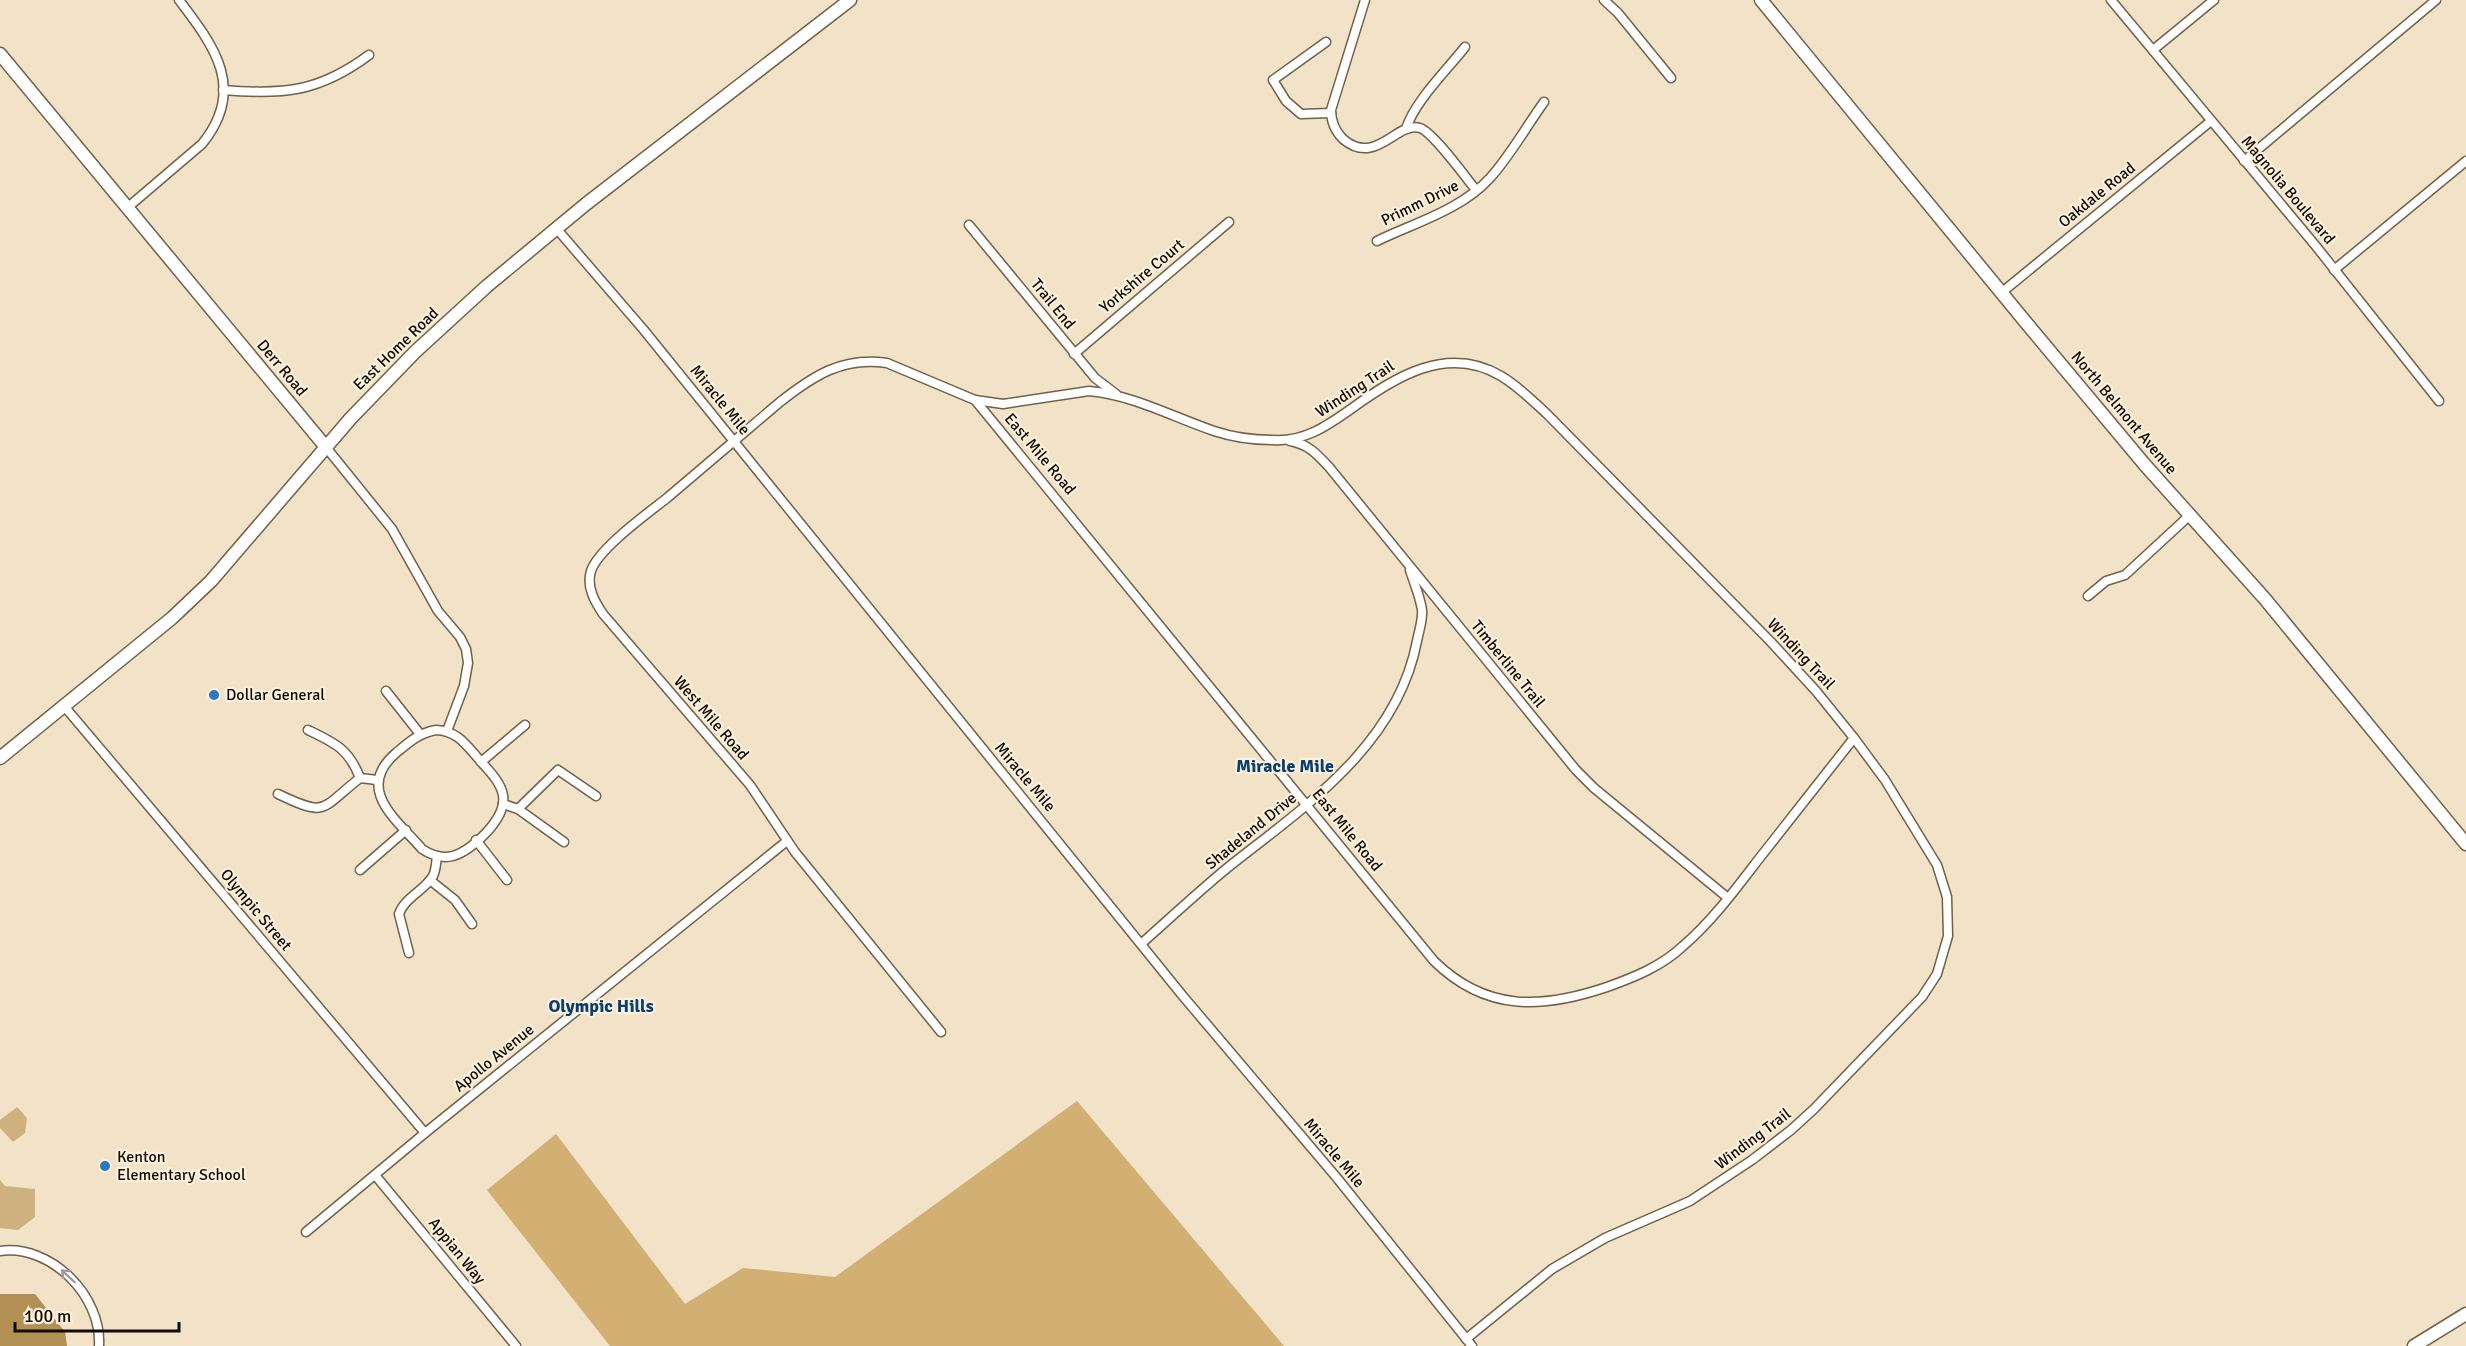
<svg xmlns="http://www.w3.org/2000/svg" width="2466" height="1346" font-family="Signika,sans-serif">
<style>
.green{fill:#ceb17f}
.forest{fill:#d2af72}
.water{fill:#b28f53}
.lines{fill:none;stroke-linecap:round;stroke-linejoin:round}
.street-casing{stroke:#6f614a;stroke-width:11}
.secondary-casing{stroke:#6f614a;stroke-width:15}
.street{stroke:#fff;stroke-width:8}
.secondary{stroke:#fff;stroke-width:12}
.oneway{stroke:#9f9d9b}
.poi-dot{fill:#2579c7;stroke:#fdf0da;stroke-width:2}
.labels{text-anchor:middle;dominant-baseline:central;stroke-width:4.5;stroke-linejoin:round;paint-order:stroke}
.street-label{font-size:16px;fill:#100b04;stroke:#fdf0da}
.poi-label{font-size:16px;fill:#100b04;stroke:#fdf0da;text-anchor:start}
.neighbourhood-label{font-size:18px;font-weight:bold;fill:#073f70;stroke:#fdf0da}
</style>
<rect width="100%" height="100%" fill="#f2e2c7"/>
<g class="green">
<polygon points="17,1107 27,1118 25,1133 13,1142 0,1128 0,1120"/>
<polygon points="0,1180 5,1186 35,1189 35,1217 18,1230 0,1228"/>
</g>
<polygon class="forest" points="1077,1101 1284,1346 610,1346 487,1190 556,1134 685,1304 743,1268 835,1277"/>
<polygon class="water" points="0,1294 35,1294 65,1332 67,1346 0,1346"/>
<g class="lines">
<defs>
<g id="street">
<path d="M 1365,0 L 1331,110 C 1331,121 1335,131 1343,139 C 1376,167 1396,121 1420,128 C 1433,132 1466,178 1476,190"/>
<polyline points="1604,0 1618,13 1671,78"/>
<polyline points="2111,0 2315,245 2439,401"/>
<polyline points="1326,42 1273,80 1286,101 1301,114 1331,113"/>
<polyline points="2153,50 2214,0"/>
<path d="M 223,90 C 284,95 319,92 369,55"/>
<path d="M 1406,129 C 1414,102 1447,70 1465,47"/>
<polyline points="2244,161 2436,0"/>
<path d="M 127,208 L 202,144 C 247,89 214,46 179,0"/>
<polyline points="969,225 1095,378 1116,394"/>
<polyline points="556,228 643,329 1182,995 1337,1178 1472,1346"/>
<path d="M 1377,241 C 1414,223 1461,210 1490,178 C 1510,156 1526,127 1544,102"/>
<polyline points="2334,270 2466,161"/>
<polyline points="2001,293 2211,121"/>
<polyline points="1074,354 1229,222"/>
<path d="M 975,400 L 1003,404 L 1089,391 C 1133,395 1173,417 1214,431 C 1232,437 1254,440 1273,440 C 1304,442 1327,426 1351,409 C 1395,377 1447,344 1501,376 C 1518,386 1533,401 1547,414 L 1771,642 L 1816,691 L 1854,738 L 1885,780 L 1937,865 L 1947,897 L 1948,936 L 1937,974 L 1922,997 L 1814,1109 L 1791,1130 L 1752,1160 L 1690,1201 L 1605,1238 L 1552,1269 L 1466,1339"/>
<path d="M 1290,441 C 1308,444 1317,454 1329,467 L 1576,770 L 1594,788 L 1728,898"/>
<polyline points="325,446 392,529 438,611 460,637 466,649 468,663 464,686 447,731"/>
<polyline points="2088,596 2106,581 2125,575 2190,515"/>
<polyline points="386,691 420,734"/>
<polyline points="64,706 425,1133"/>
<path d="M 308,730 C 335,743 349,749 360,778 L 377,780"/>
<path d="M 436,730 C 456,731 464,742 477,757 C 486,768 500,780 503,795 C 507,818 473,850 453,856 C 441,859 431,855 422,849 C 397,820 354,789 396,753 C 409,742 419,733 436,730 Z"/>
<polyline points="481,762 525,725"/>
<path d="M 278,794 C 328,818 320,809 360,778"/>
<polyline points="503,804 518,809 558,770 596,796"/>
<polyline points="518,809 564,842"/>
<polyline points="476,840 507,880"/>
<polyline points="360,870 406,830"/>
<polyline points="430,880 455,900 472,924"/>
<path d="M 1141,944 C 1169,919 1197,893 1226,869 C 1304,807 1397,746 1417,641 C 1419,631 1423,619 1422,610 C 1420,596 1414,583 1410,570"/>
<path d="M 409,953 L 399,914 C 404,898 425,890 433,876 C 436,870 436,863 437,856"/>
<path d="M 941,1032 L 795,852 L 750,785 L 603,614 C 595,602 586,587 591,571 C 598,549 648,513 667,498 C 705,466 742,434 780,402 C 813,376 843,356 887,363 L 975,400 L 1434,961 C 1486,1012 1542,1009 1607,987 C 1635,977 1662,966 1683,946 C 1712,921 1735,890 1758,860 C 1790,819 1822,779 1854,738"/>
<polyline points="375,1175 516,1346"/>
<polyline points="306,1232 425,1133 787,841"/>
<path d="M 0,1251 C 51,1244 102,1296 99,1346"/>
</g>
<g id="secondary">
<polyline points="1761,0 2028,325 2145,465 2265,599 2466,844"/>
<polyline points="0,54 325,446"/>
<polyline points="0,758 172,618 211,581 351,418 415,352 487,286 586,204 850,0"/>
<polyline points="2414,1346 2466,1314"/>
</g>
</defs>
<use href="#street" class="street-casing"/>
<use href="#secondary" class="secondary-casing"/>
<use href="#street" class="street"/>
<use href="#secondary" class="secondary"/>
</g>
<defs><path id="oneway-shaft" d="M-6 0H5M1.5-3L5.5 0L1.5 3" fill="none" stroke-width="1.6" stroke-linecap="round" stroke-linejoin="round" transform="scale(1.5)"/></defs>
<use class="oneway" href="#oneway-shaft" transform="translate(68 1276) rotate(-137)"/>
<g class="poi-dot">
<circle cx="214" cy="695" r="6"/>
<circle cx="105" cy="1166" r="6"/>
</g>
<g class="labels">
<g class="street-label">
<text transform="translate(2288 190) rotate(50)">Magnolia Boulevard</text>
<text transform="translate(2097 195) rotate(-39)">Oakdale Road</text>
<text transform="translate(1420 203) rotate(-26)">Primm Drive</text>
<text transform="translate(1142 276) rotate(-40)">Yorkshire Court</text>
<text transform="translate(1053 304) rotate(51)">Trail End</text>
<text transform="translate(396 349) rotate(-44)">East Home Road</text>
<text transform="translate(282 368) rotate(50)">Derr Road</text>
<text transform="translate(1355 389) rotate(-33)">Winding Trail</text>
<text transform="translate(720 400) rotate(51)">Miracle Mile</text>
<text transform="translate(2124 413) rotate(50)">North Belmont Avenue</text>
<text transform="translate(1040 454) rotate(50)">East Mile Road</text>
<text transform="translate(1801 654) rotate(47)">Winding Trail</text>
<text transform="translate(1508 664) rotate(51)">Timberline Trail</text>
<text transform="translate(711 718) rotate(49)">West Mile Road</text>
<text transform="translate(1025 777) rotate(50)">Miracle Mile</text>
<text transform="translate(1347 830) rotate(51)">East Mile Road</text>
<text transform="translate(1251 831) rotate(-39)">Shadeland Drive</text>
<text transform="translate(256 910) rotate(50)">Olympic Street</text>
<text transform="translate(494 1058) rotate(-39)">Apollo Avenue</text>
<text transform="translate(1753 1139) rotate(-37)">Winding Trail</text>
<text transform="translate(1334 1153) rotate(50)">Miracle Mile</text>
<text transform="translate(457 1251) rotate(51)">Appian Way</text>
</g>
<g class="poi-label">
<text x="226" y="695">Dollar General</text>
<text x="117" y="1157">Kenton<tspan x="117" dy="18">Elementary School</tspan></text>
</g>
<g class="neighbourhood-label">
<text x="1285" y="766">Miracle Mile</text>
<text x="601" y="1006">Olympic Hills</text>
</g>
</g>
<path d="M15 1322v9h164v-9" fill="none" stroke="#100b04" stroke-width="3"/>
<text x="24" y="1322" font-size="18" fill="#100b04" stroke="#fdf0da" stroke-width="4.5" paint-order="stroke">100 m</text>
</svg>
